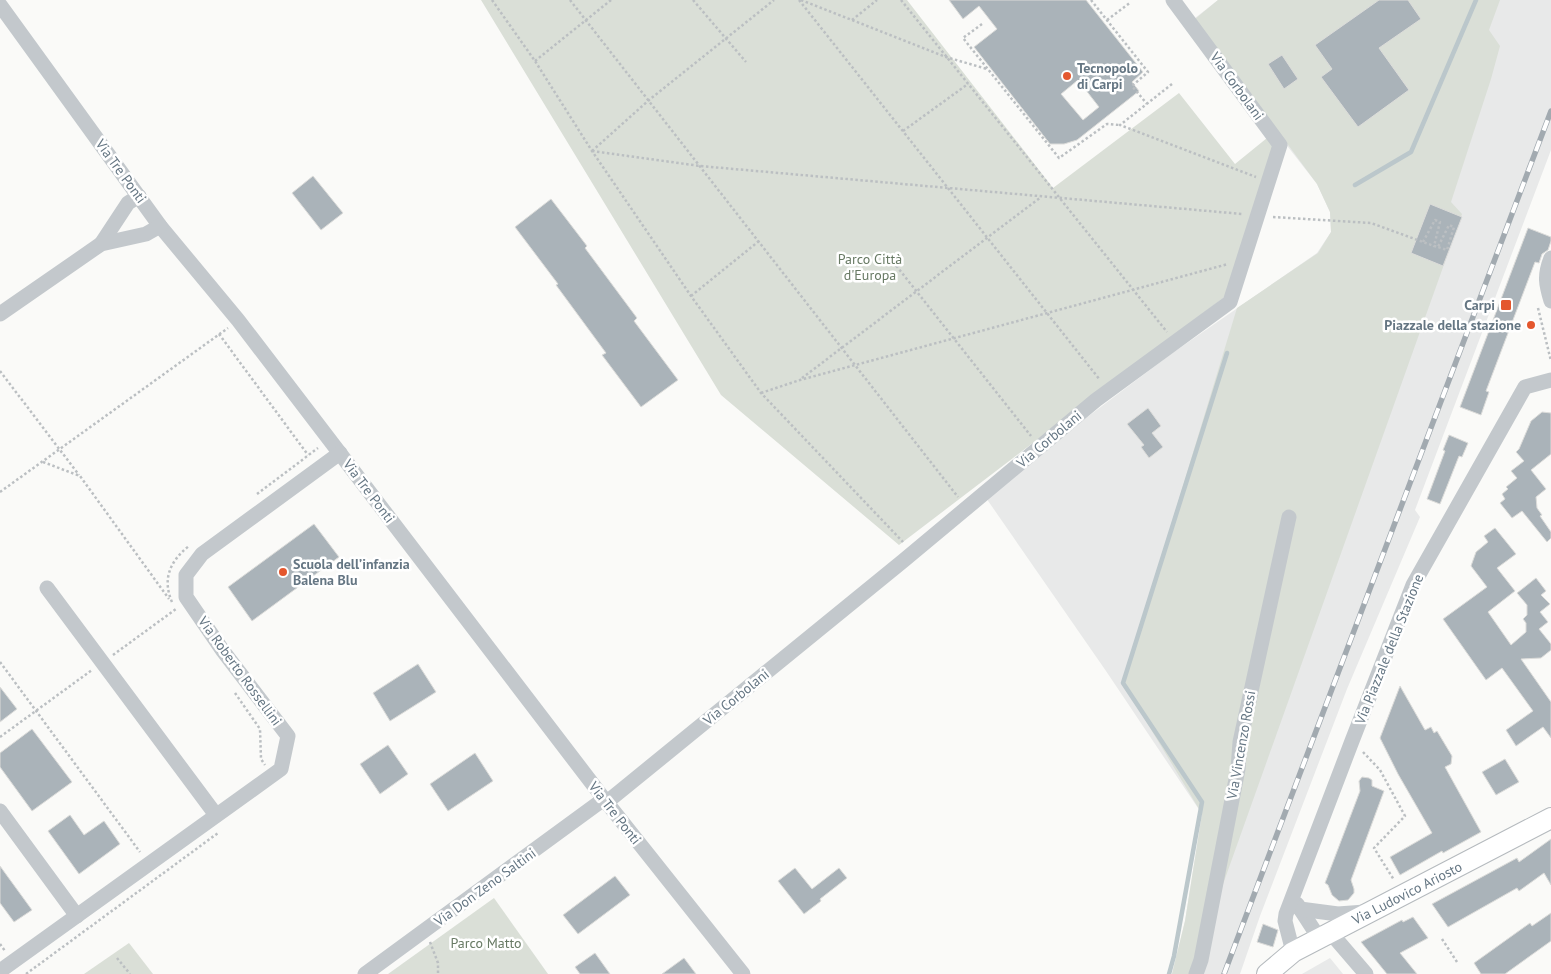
<svg xmlns="http://www.w3.org/2000/svg" width="1551" height="974" font-family="'PT Sans',sans-serif">
<style>
.built{fill:#e8e9e9}
.green{fill:#dadfd7}
.lines{fill:none;stroke-linecap:round;stroke-linejoin:round}
.stream{stroke:#bbc7cb;stroke-width:4.5}
.building{fill:#aab3b9;stroke:#dcdcda;fill-rule:evenodd}
.major-casing{stroke:#b5babe;stroke-width:22}
.path{stroke:#bbbfc2;stroke-width:2.5;stroke-dasharray:2.5 2.5;stroke-linecap:butt}
.minor{stroke:#c3c8cc;stroke-width:15}
.major{stroke:#fff;stroke-width:20}
.rail-casing{stroke:#a2aab0;stroke-width:5.5}
.rail{stroke:#fff;stroke-width:4;stroke-dasharray:11;stroke-linecap:butt}
.poi-dot{fill:#e4572e;stroke:#fff;stroke-width:2}
.labels{text-anchor:middle;dominant-baseline:central;stroke-width:5;stroke-linejoin:round;paint-order:stroke}
.poi-label{font-size:14px;font-weight:bold;fill:#657683;stroke:#fff;text-anchor:start}
.street-label{font-size:14px;fill:#657683;stroke:#fff}
.park-label{font-size:14px;fill:#687a64;stroke:#fff}
</style>
<rect width="100%" height="100%" fill="#fafaf8"/>
<g class="built">
<polygon points="1218,0 1551,0 1551,150 1415,510 1420,517 1347,689 1260,916 1240,974 1172,974 1185,921 1202,814 1106,671 984,495 1171,354 1317,253 1331,232 1330,212 1317,184 1190,22"/>
<polygon points="1330,958 1343,974 1301,974 1302,974"/>
</g>
<g class="green">
<polygon points="481,0 907,0 1053,188 1179,93 1235,164 1267,138 1275,149 1227,295 899,545 721,395"/>
<polygon points="1218,0 1500,0 1489,30 1500,46 1491,79 1451,202 1462,214 1191,974 1172,974 1185,921 1202,814 1123,683 1237,308 1318,253 1331,232 1330,212 1317,184 1195,19"/>
<polygon points="494,898 548,974 388,974"/>
<polygon points="129,943 153,974 84,974"/>
</g>
<g class="lines">
<g class="stream">
<polyline points="1355,185 1411,152 1476,0"/>
<polyline points="1169,974 1174,956 1202,802 1123,683 1227,353"/>
</g>
</g>
<g class="building">
<path d="M 949,0 L 1086,0 L 1143,72 L 1132,82 L 1139,91 L 1077,140 L 1064,144 L 1050,144 L 974,47 L 997,29 L 979,6 L 963,19 ZM 1078,80 L 1099,107 L 1083,120 L 1061,94 Z"/>
<polygon points="1379,0 1408,0 1421,19 1379,48 1409,90 1358,127 1321,77 1332,69 1315,45"/>
<polygon points="1282,55 1298,79 1284,89 1268,64"/>
<polygon points="313,176 343,213 321,230 292,193"/>
<polygon points="551,199 587,246 585,248 637,318 634,321 678,380 641,407 602,355 606,353 556,285 558,284 515,227"/>
<polygon points="1430,204 1462,217 1443,266 1411,253"/>
<polygon points="1528,228 1551,237 1551,241 1548,250 1542,254 1539,263 1535,262 1486,391 1489,392 1481,415 1460,407"/>
<polygon points="1148,408 1161,426 1152,433 1163,447 1149,458 1141,447 1144,445 1127,424"/>
<polygon points="1542,412 1551,413 1551,454 1531,470 1546,489 1536,497 1537,508 1542,515 1540,516 1551,532 1551,538 1547,542 1522,511 1512,518 1500,503 1505,499 1502,494 1508,489 1506,487 1517,478 1511,471 1524,461 1516,452 1519,449 1531,421"/>
<polygon points="1449,435 1468,443 1462,457 1459,456 1440,504 1427,499 1445,451 1443,450"/>
<polygon points="314,524 339,557 252,621 228,587"/>
<polygon points="1495,528 1516,554 1497,568 1515,591 1488,612 1511,645 1526,632 1526,623 1523,619 1527,615 1527,605 1517,593 1536,578 1546,591 1541,595 1550,604 1540,612 1548,622 1539,629 1551,644 1551,650 1541,658 1521,659 1551,702 1551,738 1543,727 1516,746 1506,730 1533,711 1502,668 1486,680 1443,619 1487,587 1471,566 1476,552 1488,542 1484,536"/>
<polygon points="418,664 436,692 390,721 373,693"/>
<polygon points="1400,686 1425,730 1431,727 1434,733 1437,731 1452,756 1451,764 1445,767 1481,832 1443,853 1442,851 1400,875 1390,857 1432,833 1398,774 1380,738"/>
<polygon points="0,687 17,709 0,722"/>
<polygon points="32,729 72,782 32,811 0,767 0,753"/>
<polygon points="388,745 408,774 380,794 360,764"/>
<polygon points="475,753 493,781 448,811 430,784"/>
<polygon points="1505,759 1519,782 1496,795 1482,772"/>
<polygon points="1362,777 1369,778 1372,780 1372,786 1384,791 1351,880 1354,889 1354,893 1348,900 1339,901 1332,895 1328,885 1325,883 1360,791 1359,781"/>
<polygon points="70,815 84,835 104,821 120,844 79,874 48,831"/>
<polygon points="1551,839 1551,885 1544,873 1519,891 1517,888 1448,927 1432,904 1517,858 1519,862"/>
<polygon points="0,866 32,910 14,922 0,903"/>
<polygon points="795,868 812,889 839,868 847,878 820,899 821,901 804,914 778,881"/>
<polygon points="615,876 630,895 578,934 563,915"/>
<polygon points="1551,913 1551,941 1505,974 1481,974 1474,963 1530,923 1532,926"/>
<polygon points="1413,917 1428,938 1400,953 1417,974 1387,974 1361,942 1402,920 1403,922"/>
<polygon points="1263,924 1278,930 1273,947 1257,942"/>
<polygon points="595,953 610,974 580,974 575,967"/>
<polygon points="684,958 696,974 662,974"/>
</g>
<g class="lines">
<defs>
<polyline id="major" points="1267,974 1293,952 1551,818"/>
</defs>
<use href="#major" class="major-casing"/>
<g class="path">
<polyline points="492,0 535,61 592,151 691,296 761,393 903,542"/>
<polyline points="570,0 958,497"/>
<polyline points="693,0 746,62"/>
<polyline points="799,0 1100,380"/>
<polyline points="801,0 946,57 987,69"/>
<polyline points="901,0 1167,332"/>
<polyline points="1091,0 1148,72 1132,86 1147,104"/>
<polyline points="852,20 877,0"/>
<polyline points="1107,20 1131,2"/>
<polyline points="982,24 963,38 1059,158 1107,124 1120,125"/>
<polyline points="535,61 611,0"/>
<polyline points="1172,84 1120,125 1256,177"/>
<polyline points="903,131 968,84"/>
<polyline points="592,151 700,166 1242,214"/>
<polyline points="592,151 649,100 774,0"/>
<polyline points="1273,217 1371,223 1434,246"/>
<polyline points="1423,242 1435,220 1440,222 1434,246 1438,247 1449,225 1454,227 1447,250 1438,247"/>
<polyline points="887,254 1031,436"/>
<polyline points="691,296 759,241"/>
<polyline points="1538,308 1551,361"/>
<polyline points="219,334 308,455"/>
<polyline points="0,371 79,475"/>
<polyline points="802,378 1041,197"/>
<polyline points="761,393 800,380 1228,264"/>
<polyline points="43,462 80,476 169,599"/>
<polyline points="0,492 228,328"/>
<polyline points="257,494 318,448"/>
<path d="M 172,602 C 162,579 170,561 189,546"/>
<polyline points="113,655 176,609"/>
<polyline points="0,662 140,852"/>
<polyline points="235,693 260,729 261,759 265,765"/>
<polyline points="0,737 92,670"/>
<polyline points="1363,752 1380,770 1405,816 1374,848 1394,880"/>
<polyline points="1442,939 1457,962"/>
<polyline points="430,942 438,963 438,974"/>
<polyline points="0,944 5,951"/>
<polyline points="117,958 130,974"/>
<polyline points="26,974 218,833"/>
</g>
<g class="minor">
<polyline points="0,5 160,226 238,320 604,799 743,974"/>
<polyline points="101,244 128,203 139,196"/>
<path d="M 1551,258 C 1544,276 1546,284 1551,301"/>
<polyline points="0,314 101,244 146,234 160,226"/>
<polyline points="47,588 216,815"/>
<polyline points="607,802 903,561 1096,400 1230,302 1280,145 1173,0"/>
<polyline points="0,811 77,916"/>
<polyline points="1297,904 1319,938"/>
<polyline points="1300,909 1338,914 1365,912"/>
<polyline points="1330,932 1366,974"/>
<polyline points="1293,952 1285,921 1286,914 1352,741 1413,585 1525,387 1551,380"/>
<polyline points="0,971 281,769 288,736 223,651 186,597 186,575 202,554 340,453"/>
<polyline points="365,974 604,799"/>
<polyline points="1196,974 1201,960 1238,769 1240,742 1289,517"/>
</g>
<use href="#major" class="major"/>
<defs>
<polyline id="rail" points="1224,974 1551,111"/>
</defs>
<use href="#rail" class="rail-casing"/>
<use href="#rail" class="rail"/>
</g>
<g class="poi-dot">
<circle cx="1067" cy="76" r="5"/>
<rect x="1500" y="299" width="12" height="12" rx="2.5"/>
<circle cx="1531" cy="325" r="5"/>
<circle cx="283" cy="572" r="5"/>
</g>
<g class="labels">
<g class="poi-label">
<text x="1077" y="68">Tecnopolo<tspan x="1077" dy="16">di Carpi</tspan></text>
<text x="1495" y="305" text-anchor="end">Carpi</text>
<text x="1521" y="325" text-anchor="end">Piazzale della stazione</text>
<text x="293" y="564">Scuola dell’infanzia<tspan x="293" dy="16">Balena Blu</tspan></text>
</g>
<g class="street-label">
<text transform="translate(1237 86) rotate(54)">Via Corbolani</text>
<text transform="translate(121 171) rotate(54)">Via Tre Ponti</text>
<text transform="translate(1049 439) rotate(-40)">Via Corbolani</text>
<text transform="translate(369 491) rotate(53)">Via Tre Ponti</text>
<text transform="translate(1389 649) rotate(-68)">Via Piazzale della Stazione</text>
<text transform="translate(240 671) rotate(54)">Via Roberto Rossellini</text>
<text transform="translate(736 697) rotate(-39)">Via Corbolani</text>
<text transform="translate(1241 745) rotate(-80)">Via Vincenzo Rossi</text>
<text transform="translate(615 813) rotate(52)">Via Tre Ponti</text>
<text transform="translate(485 887) rotate(-36)">Via Don Zeno Saltini</text>
<text transform="translate(1407 893) rotate(-27)">Via Ludovico Ariosto</text>
</g>
<g class="park-label">
<text x="870" y="259">Parco Città<tspan x="870" dy="16">d'Europa</tspan></text>
<text x="486" y="943">Parco Matto</text>
</g>
</g>
</svg>
